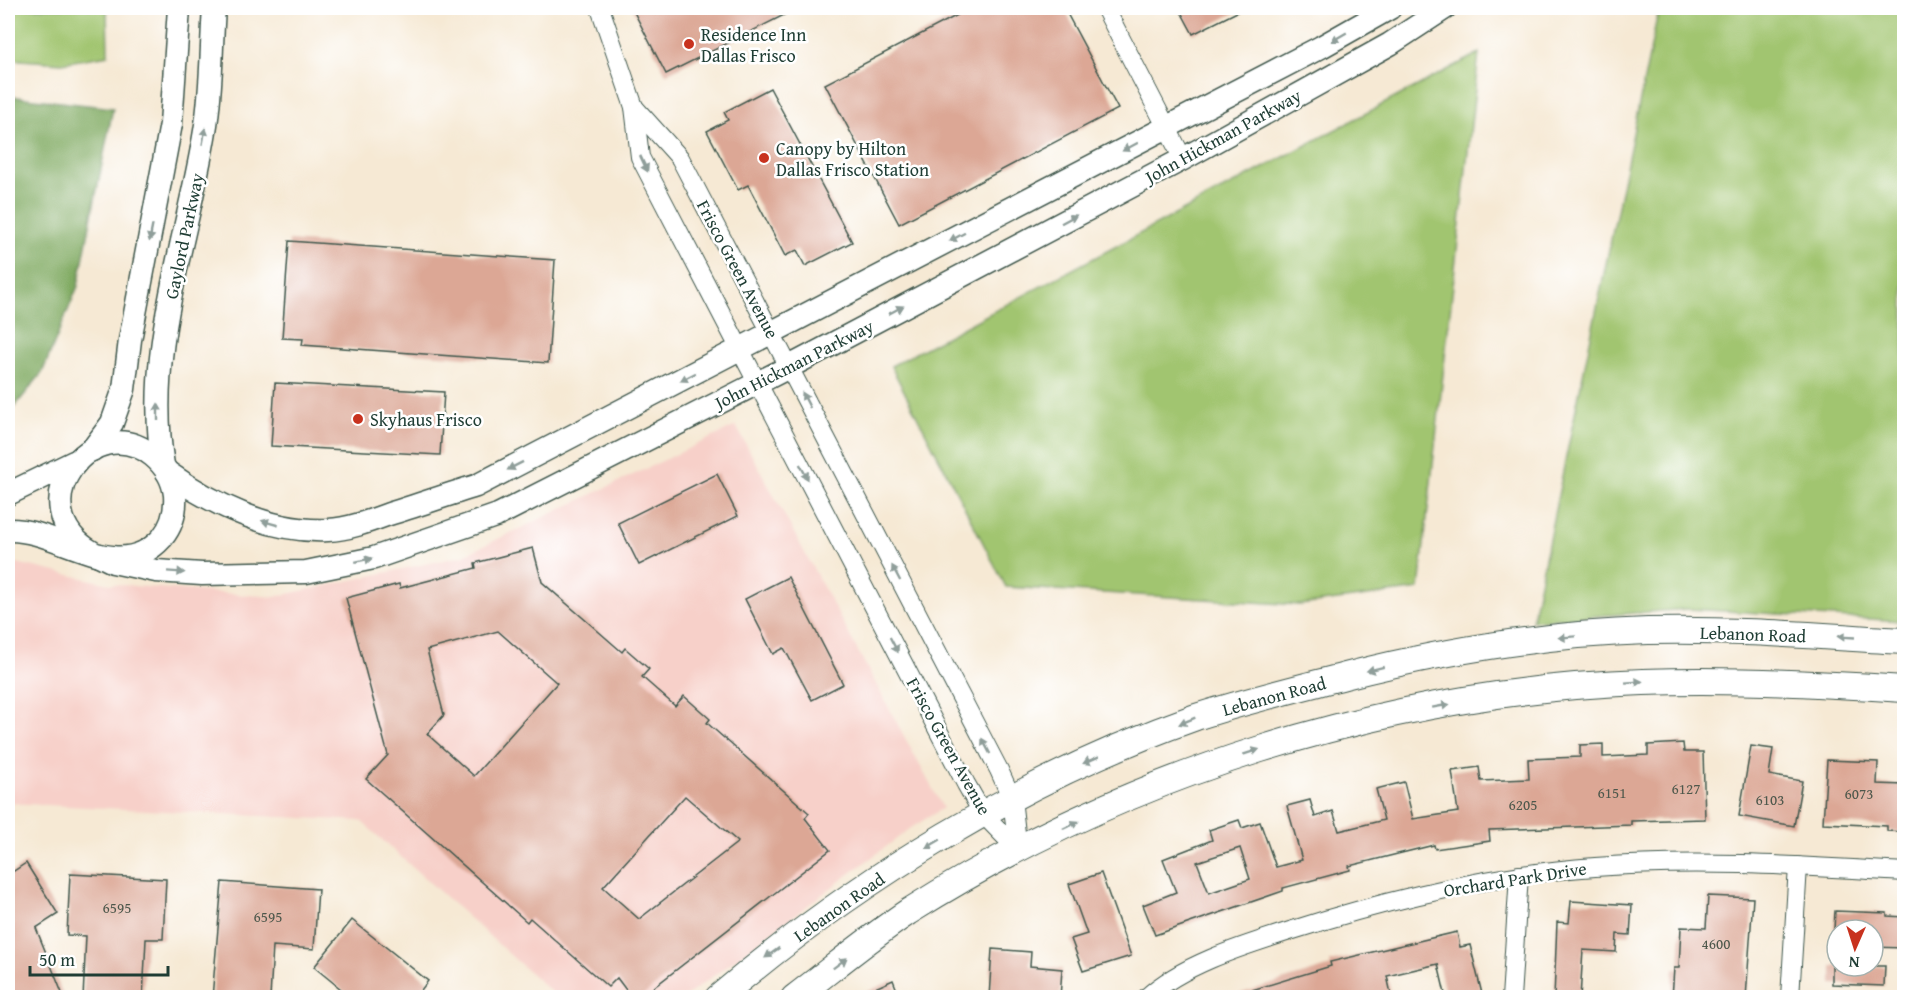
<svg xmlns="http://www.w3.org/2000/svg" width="1912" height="1005" font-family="'Gentium Book Plus',serif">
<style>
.built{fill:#f7d0c9}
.green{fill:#a1c56f;stroke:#608152;stroke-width:1.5}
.forest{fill:#80aa62;stroke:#50744b;stroke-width:1.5}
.building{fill:#dca795;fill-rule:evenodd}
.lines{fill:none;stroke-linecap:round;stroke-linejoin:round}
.minor-casing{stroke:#3f574c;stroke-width:20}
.tertiary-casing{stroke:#3f574c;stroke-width:25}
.secondary-casing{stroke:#3f574c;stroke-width:28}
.minor{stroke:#fff;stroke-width:18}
.tertiary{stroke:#fff;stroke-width:22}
.secondary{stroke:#fff;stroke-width:26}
.oneway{fill:#8f9e9a}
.poi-dot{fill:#c8321e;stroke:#fff;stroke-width:2}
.labels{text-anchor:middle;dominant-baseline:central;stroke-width:5;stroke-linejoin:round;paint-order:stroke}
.number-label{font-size:15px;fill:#4e584c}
.poi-label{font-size:18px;fill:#1f3d34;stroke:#fff;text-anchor:start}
.street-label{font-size:18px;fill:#1f3d34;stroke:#fff}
</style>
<rect width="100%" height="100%" fill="#fff"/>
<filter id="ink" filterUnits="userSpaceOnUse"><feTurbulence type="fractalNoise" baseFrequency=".0167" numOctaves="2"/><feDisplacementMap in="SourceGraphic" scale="12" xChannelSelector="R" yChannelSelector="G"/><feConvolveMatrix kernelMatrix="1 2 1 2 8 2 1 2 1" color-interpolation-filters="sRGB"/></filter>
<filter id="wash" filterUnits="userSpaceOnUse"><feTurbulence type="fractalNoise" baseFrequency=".008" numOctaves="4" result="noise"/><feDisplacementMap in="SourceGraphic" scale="24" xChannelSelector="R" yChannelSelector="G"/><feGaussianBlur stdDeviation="1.35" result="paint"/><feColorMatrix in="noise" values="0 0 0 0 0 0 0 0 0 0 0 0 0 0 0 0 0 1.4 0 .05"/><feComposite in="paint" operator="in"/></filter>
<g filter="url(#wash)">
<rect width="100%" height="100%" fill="#f6e9d4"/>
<polygon class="built" points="736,426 943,808 911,828 685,997 557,997 361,821 8,803 8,561 109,584 274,597 462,556"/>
<g class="green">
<polygon points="8,8 107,8 108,55 62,63 8,59"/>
<polygon points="1659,8 1904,8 1904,621 1688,609 1532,621"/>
<polygon points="1479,53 1419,589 1300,605 1006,587 891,366"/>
</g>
<polygon class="forest" points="8,96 113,108 78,286 42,373 8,415"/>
<g id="blocks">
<g class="building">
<polygon points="632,8 798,8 666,74"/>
<polygon points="971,8 1064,8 1118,109 899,224 825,84"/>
<polygon points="1179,8 1245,8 1193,34"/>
<polygon points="770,88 852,242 805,266 797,250 785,256 748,185 738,190 707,131 728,120 724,112"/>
<polygon points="289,241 555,260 548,363 302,345 303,339 282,338"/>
<polygon points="275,383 444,392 440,455 271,446"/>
<polygon points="717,474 738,516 639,565 618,523"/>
<path d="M 533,548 L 542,582 L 622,652 L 625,648 L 649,669 L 642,677 L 675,706 L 684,696 L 710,719 L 707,723 L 809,813 L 805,818 L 830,850 L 640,998 L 632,998 L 617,978 L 608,987 L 530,918 L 527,922 L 366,779 L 388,755 L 346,598 L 399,584 L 400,588 L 476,568 L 475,563 ZM 498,631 L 557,683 L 474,776 L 427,734 L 444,715 L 427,650 ZM 685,796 L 738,842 L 639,919 L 603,887 Z"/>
<polygon points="788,577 843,684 812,700 784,648 773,654 745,599"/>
<path d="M 1683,743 L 1684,752 L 1703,752 L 1705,819 L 1631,821 L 1631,825 L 1489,830 L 1490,841 L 1435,849 L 1434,845 L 1349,866 L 1350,870 L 1283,888 L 1283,891 L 1155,935 L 1143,905 L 1176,892 L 1163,859 L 1212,840 L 1209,830 L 1239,820 L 1242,828 L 1260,822 L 1276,867 L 1302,860 L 1287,806 L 1310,800 L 1315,817 L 1333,811 L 1339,831 L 1384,820 L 1376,789 L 1404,782 L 1413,819 L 1458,812 L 1452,771 L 1479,767 L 1481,781 L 1529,779 L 1528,759 L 1580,757 L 1580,745 L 1603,744 L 1603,757 L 1648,755 L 1648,745 ZM 1240,848 L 1250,879 L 1209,893 L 1197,862 Z"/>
<polygon points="1751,746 1773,749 1769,775 1802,781 1794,826 1739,816"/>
<polygon points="1827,760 1878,762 1877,784 1905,785 1905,832 1887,831 1887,826 1823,823"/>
<polygon points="26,863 58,914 36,928 64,998 8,998 8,875"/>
<polygon points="1101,873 1131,956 1083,971 1071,939 1087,934 1069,884"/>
<polygon points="70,874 166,879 163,939 146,939 143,998 83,998 86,936 67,935"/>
<polygon points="222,882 318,889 314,949 273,946 270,998 212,998"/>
<polygon points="1708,896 1753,898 1746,998 1672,998 1674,968 1679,968 1681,927 1706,928"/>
<polygon points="1571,901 1632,905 1630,935 1617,934 1616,952 1583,950 1580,998 1554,998 1557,922 1569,923"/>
<polygon points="1835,911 1887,913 1887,916 1905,917 1905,948 1873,947 1873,930 1834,930"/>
<polygon points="352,920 428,981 415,998 352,998 314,967"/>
<polygon points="1457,932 1460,947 1470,945 1483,998 1446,998 1438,964 1387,976 1392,998 1240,998 1239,994 1331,966 1330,962"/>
<polygon points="992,949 1031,952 1030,966 1062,969 1060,998 989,998"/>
<polygon points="1832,966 1885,966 1884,986 1832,984"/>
<polygon points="893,980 900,998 853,998"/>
</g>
</g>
</g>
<g filter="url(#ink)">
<use href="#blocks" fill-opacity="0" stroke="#3f574c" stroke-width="1.5"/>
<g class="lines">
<defs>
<g id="minor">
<polyline points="600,8 634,107 640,157 966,784 983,814 1018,850"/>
<polyline points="1105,8 1183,159"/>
<polyline points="634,107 680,158 999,770 1012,799 1018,850"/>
<path d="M 1146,998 C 1182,964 1246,945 1293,930 C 1391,899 1493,874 1595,867 C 1698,859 1802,866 1904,872"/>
<polyline points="1511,998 1519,875"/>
<polyline points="1790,998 1798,866"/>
</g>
<g id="tertiary">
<polyline points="92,450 112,423 124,389 130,340 171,124 179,8"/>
<path d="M 163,465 C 144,353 187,241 205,131 C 212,91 211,48 214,8"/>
<path d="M 167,472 C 212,504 271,533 328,530 C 349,529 370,521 389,514 C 418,505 447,495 476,486 L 1321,47 L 1390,8"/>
<polyline points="8,494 74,462"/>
<path d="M 8,530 C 59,528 118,587 162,538 C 172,526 176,510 175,495 C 173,479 165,466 153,456 C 93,406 16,507 92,552"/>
<polyline points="99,555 113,562 156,571 202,574 306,572 374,558 498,515 789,367 1183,159 1390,44 1445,8"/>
</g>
<g id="secondary">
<path d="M 718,998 C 858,879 1023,778 1196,717 C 1245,701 1295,689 1345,676 C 1443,651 1546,634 1648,631 C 1734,629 1819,636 1904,641"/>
<path d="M 794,998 C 832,969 869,938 908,912 C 1124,775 1387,691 1643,682 C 1730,679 1818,683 1904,689"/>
</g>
</defs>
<use href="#minor" class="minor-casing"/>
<use href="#tertiary" class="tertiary-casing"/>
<use href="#secondary" class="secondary-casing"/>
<use href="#minor" class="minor"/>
<use href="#tertiary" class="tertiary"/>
<use href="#secondary" class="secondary"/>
</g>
<defs><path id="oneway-solid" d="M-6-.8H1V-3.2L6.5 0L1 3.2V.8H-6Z" transform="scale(1.5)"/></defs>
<g class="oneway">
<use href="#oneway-solid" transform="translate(1339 37) rotate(150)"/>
<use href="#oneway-solid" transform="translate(204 136) rotate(-80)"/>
<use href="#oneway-solid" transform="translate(1130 147) rotate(152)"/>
<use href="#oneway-solid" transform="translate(644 164) rotate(65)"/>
<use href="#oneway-solid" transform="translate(1069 219) rotate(-28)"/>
<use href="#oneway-solid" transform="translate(151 233) rotate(101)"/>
<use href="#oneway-solid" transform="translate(957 237) rotate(152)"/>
<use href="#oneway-solid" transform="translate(896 310) rotate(-28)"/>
<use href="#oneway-solid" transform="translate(688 377) rotate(153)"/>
<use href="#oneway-solid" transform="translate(806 400) rotate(-117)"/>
<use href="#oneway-solid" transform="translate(158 412) rotate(-90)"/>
<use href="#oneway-solid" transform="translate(515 466) rotate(153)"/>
<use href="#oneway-solid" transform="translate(804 472) rotate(62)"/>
<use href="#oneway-solid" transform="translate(270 523) rotate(-164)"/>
<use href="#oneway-solid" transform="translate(364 560) rotate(-12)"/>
<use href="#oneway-solid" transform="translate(176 572) rotate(4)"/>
<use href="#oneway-solid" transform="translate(896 573) rotate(-118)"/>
<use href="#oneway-solid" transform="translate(1567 637) rotate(176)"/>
<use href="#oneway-solid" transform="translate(1846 637) rotate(-177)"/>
<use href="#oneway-solid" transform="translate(894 645) rotate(62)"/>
<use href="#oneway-solid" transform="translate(1375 669) rotate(166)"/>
<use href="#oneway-solid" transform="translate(1634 682) rotate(-4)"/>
<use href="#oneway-solid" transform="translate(1441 706) rotate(-10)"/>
<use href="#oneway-solid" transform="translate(1187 721) rotate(158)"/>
<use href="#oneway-solid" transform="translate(986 746) rotate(-118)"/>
<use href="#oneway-solid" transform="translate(1251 752) rotate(-18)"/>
<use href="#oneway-solid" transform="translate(1091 760) rotate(156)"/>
<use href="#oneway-solid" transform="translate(1071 825) rotate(-26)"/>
<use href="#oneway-solid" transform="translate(933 844) rotate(149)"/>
<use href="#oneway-solid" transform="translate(772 953) rotate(145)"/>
<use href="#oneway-solid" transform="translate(840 963) rotate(-37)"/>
</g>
</g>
<g class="poi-dot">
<circle cx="689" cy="44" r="6"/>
<circle cx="764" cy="158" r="6"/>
<circle cx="358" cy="419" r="6"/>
</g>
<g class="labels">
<g class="number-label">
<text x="1686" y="788">6127</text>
<text x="1612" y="792">6151</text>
<text x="1859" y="793">6073</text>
<text x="1770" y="799">6103</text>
<text x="1523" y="804">6205</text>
<text x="117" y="907">6595</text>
<text x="268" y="916">6595</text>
<text x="1716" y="943">4600</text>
</g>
<g class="poi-label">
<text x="701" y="34">Residence Inn<tspan x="701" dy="21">Dallas Frisco</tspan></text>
<text x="776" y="148">Canopy by Hilton<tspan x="776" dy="21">Dallas Frisco Station</tspan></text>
<text x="370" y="419">Skyhaus Frisco</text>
</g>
<g class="street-label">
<text transform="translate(1223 136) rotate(-29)">John Hickman Parkway</text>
<text transform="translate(184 236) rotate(-78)">Gaylord Parkway</text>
<text transform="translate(738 269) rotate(62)">Frisco Green Avenue</text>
<text transform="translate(794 364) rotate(-27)">John Hickman Parkway</text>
<text transform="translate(1753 634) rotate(2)">Lebanon Road</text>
<text transform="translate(1274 696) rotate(-15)">Lebanon Road</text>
<text transform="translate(949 746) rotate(61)">Frisco Green Avenue</text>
<text transform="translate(1515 879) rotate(-9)">Orchard Park Drive</text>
<text transform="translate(839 907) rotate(-35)">Lebanon Road</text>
</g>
</g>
<rect width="1912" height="1005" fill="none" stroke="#fff" stroke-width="30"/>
<g transform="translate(1855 948) rotate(183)"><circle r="28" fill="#ffffff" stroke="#a5b1ae" stroke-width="1.5"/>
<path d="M0-4.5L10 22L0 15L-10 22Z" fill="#c8321e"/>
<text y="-9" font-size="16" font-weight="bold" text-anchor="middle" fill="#1f3d34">N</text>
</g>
<path d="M30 966v9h138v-9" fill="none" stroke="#1f3d34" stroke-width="3"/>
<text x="39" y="966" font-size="18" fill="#1f3d34" stroke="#ffffff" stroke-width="4.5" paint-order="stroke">50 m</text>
</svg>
